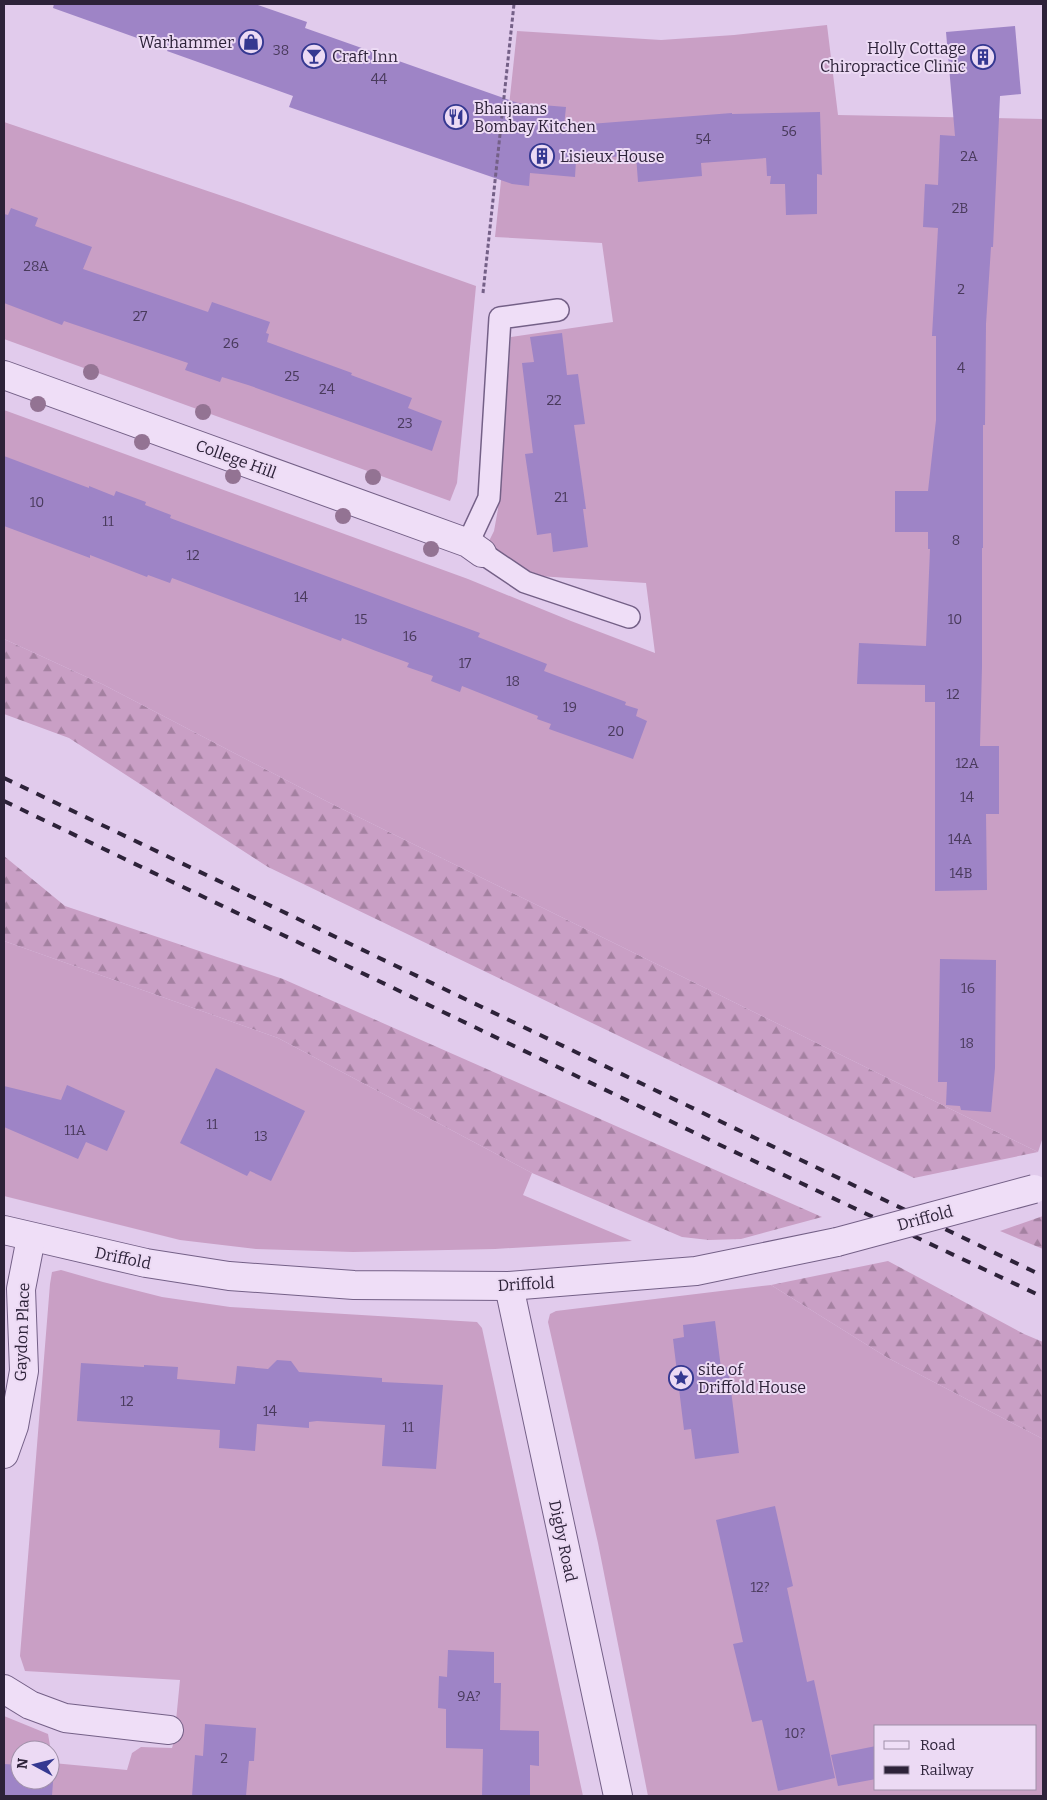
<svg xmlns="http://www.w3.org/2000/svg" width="1047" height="1800" font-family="Bitter,serif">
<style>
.forest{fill:url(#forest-firs)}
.garden{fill:#c99fc5;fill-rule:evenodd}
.building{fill:#9e84c6}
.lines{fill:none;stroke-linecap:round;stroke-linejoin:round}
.lane-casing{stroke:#746087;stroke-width:24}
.street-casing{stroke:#746087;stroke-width:30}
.path{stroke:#746087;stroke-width:3;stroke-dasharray:4 2.5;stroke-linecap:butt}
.lane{stroke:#efdef7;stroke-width:21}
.street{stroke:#efdef7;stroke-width:28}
.rail{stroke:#2d2239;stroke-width:4;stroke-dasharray:9 9;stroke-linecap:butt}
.street-bridge-casing{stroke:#746087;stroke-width:30;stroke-linecap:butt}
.street-bridge{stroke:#efdef7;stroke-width:28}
.tree{fill:#937393}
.labels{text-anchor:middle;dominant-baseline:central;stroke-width:4;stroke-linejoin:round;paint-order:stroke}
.number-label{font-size:14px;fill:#493a5c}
.poi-label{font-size:16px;fill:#2d2239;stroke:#ecdaf4;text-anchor:start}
.street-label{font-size:16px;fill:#2d2239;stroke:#ecdaf4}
</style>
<defs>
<pattern id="forest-firs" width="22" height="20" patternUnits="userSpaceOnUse" patternTransform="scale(1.25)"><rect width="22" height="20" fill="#c99fc5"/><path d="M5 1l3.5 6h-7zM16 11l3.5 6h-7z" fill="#a481a1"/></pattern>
</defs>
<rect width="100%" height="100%" fill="#e1cbec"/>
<g class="forest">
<polygon points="4,639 104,685 328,802 1038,1152 914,1178 268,867 69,738 4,714"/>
<polygon points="4,856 65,906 283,979 822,1217 741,1239 709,1240 682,1237 532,1173 278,1038 4,941"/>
<polygon points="1043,1216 1043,1249 1000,1231"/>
<polygon points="888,1261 1024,1334 1043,1342 1043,1439 888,1358 771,1285"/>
</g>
<g class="garden">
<polygon points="827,25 838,115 1043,119 1043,1137 1038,1152 328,802 104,685 4,639 4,410 468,579 571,621 655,653 646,583 538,576 487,545 494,531 498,509 511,337 613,322 602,243 495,237 517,31 661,40 734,35"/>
<polygon points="4,122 243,203 476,286 457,483 450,501 4,339"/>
<polygon points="4,941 278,1038 532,1173 523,1195 632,1241 495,1249 353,1252 256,1249 180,1240 4,1196"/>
<path d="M 61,1270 L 103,1282 L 162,1297 L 230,1307 L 477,1322 L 482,1328 L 583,1796 L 4,1796 L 4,1716 L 48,1734 L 53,1763 L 127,1770 L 132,1753 L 141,1747 L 172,1748 L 174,1741 L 180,1680 L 25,1671 L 20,1656 L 50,1284 L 52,1272 ZM 20,1750 L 50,1750 L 50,1780 L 20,1780 Z"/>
<path d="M 771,1285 L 888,1358 L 1043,1439 L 1043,1796 L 648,1796 L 598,1543 L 548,1322 L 550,1314 L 556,1311 ZM 876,1726 L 1036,1726 L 1036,1789 L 876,1789 Z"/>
</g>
<g class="building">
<polygon points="54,4 255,4 307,22 305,28 518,103 566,107 564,126 732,113 732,114 820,112 822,175 817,174 817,214 786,215 785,184 770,184 771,176 767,176 766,158 701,163 702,176 638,182 636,155 576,160 575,177 530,173 529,186 512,184 289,107 293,96 167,51 168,49 53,8"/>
<polygon points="1015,26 1021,94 1000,96 993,247 991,247 986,324 985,425 983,425 983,548 982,548 982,666 980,746 999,746 999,814 986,814 987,890 935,891 935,702 925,702 925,685 857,684 859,643 926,646 930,549 928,549 928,532 895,532 895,491 928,491 936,420 936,336 932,336 938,228 923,227 925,184 938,185 940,135 955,136 946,32"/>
<polygon points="11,208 38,218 35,226 92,247 83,269 208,312 212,302 270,322 266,333 269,334 267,342 352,373 351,375 412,398 408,408 442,421 432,451 248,385 222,377 220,382 185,370 188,363 64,321 62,325 4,303 4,214 8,215"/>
<polygon points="562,333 567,375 578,374 585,424 574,425 586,509 583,509 588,547 553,552 551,533 537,535 525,454 533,453 522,363 534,362 530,337"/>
<polygon points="4,456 89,488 89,486 114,496 116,491 146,502 145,505 171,515 170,518 480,633 478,637 547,664 544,671 626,702 625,705 638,709 636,716 647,721 633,759 549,729 551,724 537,719 538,716 462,686 460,692 431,681 433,676 407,667 409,663 376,651 342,638 341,641 172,578 170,583 148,575 147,577 90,555 90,558 4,526"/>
<polygon points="940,959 996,960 995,1068 991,1112 961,1110 960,1106 946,1105 947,1082 938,1082"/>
<polygon points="216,1068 305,1111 271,1181 250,1171 247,1176 180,1143"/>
<polygon points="67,1085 125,1111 107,1151 86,1142 78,1159 4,1127 4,1086 61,1100"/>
<polygon points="715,1321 721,1368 728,1367 739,1453 695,1459 691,1429 684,1430 673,1339 684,1337 683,1325"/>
<polygon points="277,1360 291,1361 299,1372 382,1378 382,1382 443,1385 436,1469 382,1466 385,1425 317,1421 309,1422 309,1428 257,1424 255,1451 219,1448 220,1430 77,1421 81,1363 144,1367 144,1365 178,1367 177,1379 235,1384 237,1366 268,1369"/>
<polygon points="775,1506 793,1586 787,1588 807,1682 814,1680 835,1778 778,1791 762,1720 752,1722 733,1644 743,1642 716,1520"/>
<polygon points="448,1650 494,1652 494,1683 501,1683 500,1730 539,1731 539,1766 530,1765 530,1796 482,1796 483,1749 446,1748 446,1709 438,1708 439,1676 447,1677"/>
<polygon points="205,1724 256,1728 254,1761 249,1761 246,1796 192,1796 195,1755 203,1756"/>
<polygon points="876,1746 876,1779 838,1786 831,1755"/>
<polygon points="4,1764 20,1765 20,1780 50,1780 50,1768 54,1768 52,1796 4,1796"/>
</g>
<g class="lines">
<defs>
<g id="lane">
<polyline points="468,543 489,498 500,318 558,310"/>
<polyline points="482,553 525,582 629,617"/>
</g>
<g id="street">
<polyline points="4,375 468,543 482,553"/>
<polyline points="4,1230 146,1263 229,1276 354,1285 509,1286 696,1271 837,1242"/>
<polyline points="509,1286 618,1796"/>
<polyline points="4,1454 14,1426 24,1371 21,1289 31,1238"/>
<polyline points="4,1689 30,1705 65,1718 169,1730"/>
</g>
</defs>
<use href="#lane" class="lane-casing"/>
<use href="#street" class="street-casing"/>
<polyline class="path" points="483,293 514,4"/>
<use href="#lane" class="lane"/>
<use href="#street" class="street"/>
<g class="rail">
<polyline points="4,778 1043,1276"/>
<polyline points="4,801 718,1144 1043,1297"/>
</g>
<defs>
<polyline id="street-bridge" points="837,1242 1034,1189"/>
</defs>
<use href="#street-bridge" class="street-bridge-casing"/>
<use href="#street-bridge" class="street-bridge"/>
</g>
<g class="tree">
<circle cx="91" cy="372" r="8"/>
<circle cx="38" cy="404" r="8"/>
<circle cx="203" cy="412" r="8"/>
<circle cx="142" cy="442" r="8"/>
<circle cx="233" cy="476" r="8"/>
<circle cx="373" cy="477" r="8"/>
<circle cx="343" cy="516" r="8"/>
<circle cx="431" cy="549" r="8"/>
</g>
<defs>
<symbol id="shop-ring" viewBox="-11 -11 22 22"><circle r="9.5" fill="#ecdaf4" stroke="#353891" stroke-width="1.5"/><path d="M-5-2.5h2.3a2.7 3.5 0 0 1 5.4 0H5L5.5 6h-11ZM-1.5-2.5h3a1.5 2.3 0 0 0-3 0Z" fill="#353891"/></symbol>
<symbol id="bar-ring" viewBox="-11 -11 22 22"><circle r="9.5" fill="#ecdaf4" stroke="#353891" stroke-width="1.5"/><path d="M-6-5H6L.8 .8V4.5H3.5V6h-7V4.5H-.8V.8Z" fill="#353891"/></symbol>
<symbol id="building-ring" viewBox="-11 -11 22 22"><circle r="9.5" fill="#ecdaf4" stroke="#353891" stroke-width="1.5"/><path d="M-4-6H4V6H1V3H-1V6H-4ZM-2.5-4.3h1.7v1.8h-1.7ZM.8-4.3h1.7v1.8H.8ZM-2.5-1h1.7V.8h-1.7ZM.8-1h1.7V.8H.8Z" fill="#353891"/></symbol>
<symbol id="restaurant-ring" viewBox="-11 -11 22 22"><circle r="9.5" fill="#ecdaf4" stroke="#353891" stroke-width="1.5"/><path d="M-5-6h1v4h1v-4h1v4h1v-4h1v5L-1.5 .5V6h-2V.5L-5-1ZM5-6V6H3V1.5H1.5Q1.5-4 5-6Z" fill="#353891"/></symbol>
<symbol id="sight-ring" viewBox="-11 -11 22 22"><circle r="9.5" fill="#ecdaf4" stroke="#353891" stroke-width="1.5"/><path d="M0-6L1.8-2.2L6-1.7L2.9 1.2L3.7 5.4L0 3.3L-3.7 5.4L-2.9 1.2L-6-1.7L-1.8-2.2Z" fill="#353891"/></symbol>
</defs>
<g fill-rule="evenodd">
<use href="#shop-ring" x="237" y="28" width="28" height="28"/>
<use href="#bar-ring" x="300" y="42" width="28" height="28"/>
<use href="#building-ring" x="969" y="43" width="28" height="28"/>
<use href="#restaurant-ring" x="442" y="103" width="28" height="28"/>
<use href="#building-ring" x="528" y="142" width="28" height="28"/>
<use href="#sight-ring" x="667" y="1364" width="28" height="28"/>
</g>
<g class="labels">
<g class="number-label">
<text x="281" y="50">38</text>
<text x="379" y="79">44</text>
<text x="789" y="131">56</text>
<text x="703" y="139">54</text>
<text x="969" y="156">2A</text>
<text x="960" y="208">2B</text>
<text x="36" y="266">28A</text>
<text x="961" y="289">2</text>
<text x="140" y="316">27</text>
<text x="231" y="343">26</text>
<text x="961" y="368">4</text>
<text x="292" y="376">25</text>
<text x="327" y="389">24</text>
<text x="554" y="400">22</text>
<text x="405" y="423">23</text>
<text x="561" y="497">21</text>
<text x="37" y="502">10</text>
<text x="108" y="521">11</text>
<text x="956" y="540">8</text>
<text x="193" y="555">12</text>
<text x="301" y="597">14</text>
<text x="361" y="619">15</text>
<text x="955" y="619">10</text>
<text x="410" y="636">16</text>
<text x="465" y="663">17</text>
<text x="513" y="681">18</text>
<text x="953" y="694">12</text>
<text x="570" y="707">19</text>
<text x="616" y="731">20</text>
<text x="967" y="763">12A</text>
<text x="967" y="797">14</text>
<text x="960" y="839">14A</text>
<text x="961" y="873">14B</text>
<text x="968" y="988">16</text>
<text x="967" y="1043">18</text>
<text x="212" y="1124">11</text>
<text x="75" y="1130">11A</text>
<text x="261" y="1136">13</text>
<text x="127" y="1401">12</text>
<text x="270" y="1411">14</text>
<text x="408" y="1427">11</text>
<text x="760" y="1587">12?</text>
<text x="469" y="1696">9A?</text>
<text x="795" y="1733">10?</text>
<text x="224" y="1758">2</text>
</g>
<g class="poi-label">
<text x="234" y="42" text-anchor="end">Warhammer</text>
<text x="966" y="48" text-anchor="end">Holly Cottage<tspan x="966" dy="18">Chiropractice Clinic</tspan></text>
<text x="332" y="56">Craft Inn</text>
<text x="474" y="108">Bhaijaans<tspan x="474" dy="18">Bombay Kitchen</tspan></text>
<text x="560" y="156">Lisieux House</text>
<text x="698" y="1369">site of<tspan x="698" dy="18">Driffold House</tspan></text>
</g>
<g class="street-label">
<text transform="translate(236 459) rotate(20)">College Hill</text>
<text transform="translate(925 1218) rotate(-15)">Driffold</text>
<text transform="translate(123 1258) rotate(12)">Driffold</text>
<text transform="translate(526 1284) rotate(-3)">Driffold</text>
<text transform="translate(22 1332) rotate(-88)">Gaydon Place</text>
<text transform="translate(563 1541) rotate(78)">Digby Road</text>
</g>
</g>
<rect width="1047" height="1800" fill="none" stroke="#2d2239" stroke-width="10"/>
<rect x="874" y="1725" width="162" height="65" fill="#ecdaf4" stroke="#a090a9"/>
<rect x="884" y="1741" width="25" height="8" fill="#efdef7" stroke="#a090a9"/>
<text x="920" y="1750" font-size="15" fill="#2d2239">Road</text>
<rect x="884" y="1766" width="25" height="8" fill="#2d2239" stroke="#a090a9"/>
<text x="920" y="1775" font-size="15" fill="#2d2239">Railway</text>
<g transform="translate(35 1765) rotate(277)"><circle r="24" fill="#ecdaf4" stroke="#a090a9"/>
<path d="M0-4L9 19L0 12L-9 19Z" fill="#353891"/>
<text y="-8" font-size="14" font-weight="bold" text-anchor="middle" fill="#2d2239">N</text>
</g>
</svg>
